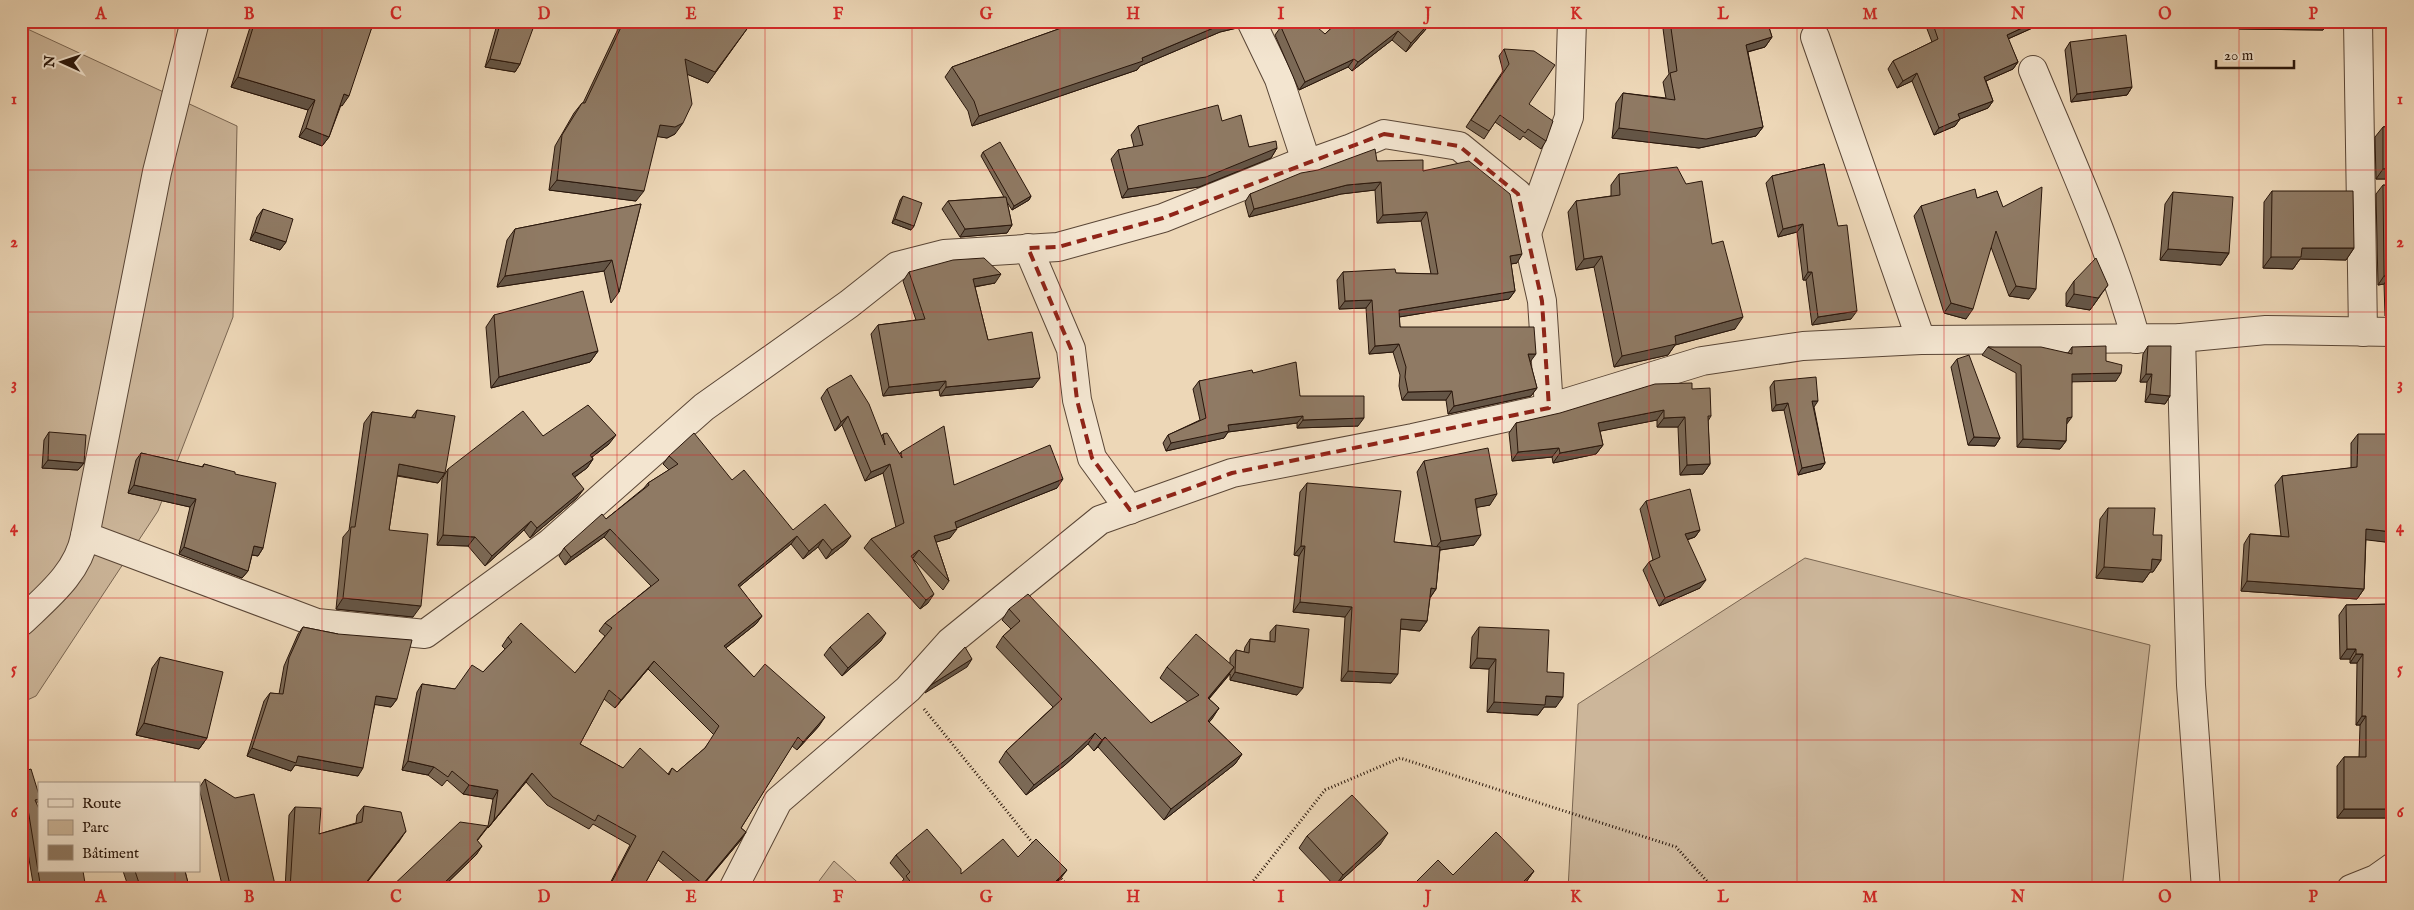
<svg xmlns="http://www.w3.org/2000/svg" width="2414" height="910" font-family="'IM FELL English',serif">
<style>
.green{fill:#ccb69a;stroke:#7a6652}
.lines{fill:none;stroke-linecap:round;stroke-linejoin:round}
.minor-casing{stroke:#5a4636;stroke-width:30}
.path{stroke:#29160b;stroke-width:3;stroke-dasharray:1 2.5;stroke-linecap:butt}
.minor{stroke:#f3e5d0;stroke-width:28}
.wall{fill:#7b6956;stroke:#29160b;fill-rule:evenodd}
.shaded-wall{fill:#645546;stroke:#29160b}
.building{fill:#8f7a64;stroke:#29160b;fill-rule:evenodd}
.marked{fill:none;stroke:#8f2418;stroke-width:4;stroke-dasharray:10 6;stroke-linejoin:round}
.grid{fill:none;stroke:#d62828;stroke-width:1;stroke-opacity:0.55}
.neatline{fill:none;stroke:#d62828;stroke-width:2}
.grid-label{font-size:16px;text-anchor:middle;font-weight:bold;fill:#d62828}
</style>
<rect width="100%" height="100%" fill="#edd7b7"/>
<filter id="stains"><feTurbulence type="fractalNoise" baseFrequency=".004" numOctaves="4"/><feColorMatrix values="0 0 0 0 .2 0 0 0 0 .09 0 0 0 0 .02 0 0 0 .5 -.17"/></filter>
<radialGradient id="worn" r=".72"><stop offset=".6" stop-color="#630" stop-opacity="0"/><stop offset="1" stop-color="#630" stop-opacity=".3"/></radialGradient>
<g class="green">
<polygon points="21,26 237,126 233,317 158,511 36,696 21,703"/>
<polygon points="1805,558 2150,645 2122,889 1568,889 1578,704"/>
<polygon points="834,861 865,889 813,889"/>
</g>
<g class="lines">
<defs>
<g id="minor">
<polyline points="195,21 157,172 85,536 317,623 425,634 550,543 704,407 849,304 897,266 944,254 1058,247 1163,218 1302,162 1307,164 1349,149 1384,134 1459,146 1518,194 1542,301 1549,408"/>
<polyline points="1251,21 1279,79 1307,164"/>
<polyline points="2358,21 2363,332"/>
<polyline points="1815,37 1921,340"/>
<path d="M 2033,70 C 2070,159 2110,246 2136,339"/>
<polyline points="1527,233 1569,117 1572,21"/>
<polyline points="1028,248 1071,349 1077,400 1092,458 1130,510"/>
<polyline points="2181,338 2191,685 2206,889"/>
<path d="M 21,622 C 47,597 78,573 85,536"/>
<polyline points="733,889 778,801 908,689 950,642 1100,520 1232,473 1413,438 1549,408 1702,361 1803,346 1921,340 2181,338 2266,330 2393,332"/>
<polyline points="2351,889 2376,879 2393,867"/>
</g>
</defs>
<use href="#minor" class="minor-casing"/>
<g class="path">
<polyline points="924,709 1035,846"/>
<polyline points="1059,876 1070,889"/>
<polyline points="1247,889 1325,790 1400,758 1676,847 1714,889"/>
</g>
<use href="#minor" class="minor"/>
</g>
<g class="wall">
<polygon points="252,21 374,21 342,106 341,105 329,137 322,146 299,137 308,110 231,87"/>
<polygon points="498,21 527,21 520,64 515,72 485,67"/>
<polygon points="623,21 752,21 708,83 687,74 675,134 667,138 657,136 636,201 549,190 555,146 574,113 582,103 583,103 619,27"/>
<polygon points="1081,21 1241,21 1237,28 1220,32 1140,66 1137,70 972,126 968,111 945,77 952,67"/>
<polygon points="1285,21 1325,34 1339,21 1433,21 1406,52 1392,40 1352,71 1348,67 1299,90 1275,35"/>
<polygon points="1662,21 1767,21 1772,37 1765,47 1748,52 1763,127 1756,136 1699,148 1612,138 1616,103 1623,93 1666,98 1663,82 1669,74"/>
<polygon points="1924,21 2048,21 2008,39 2018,62 2013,69 1986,81 1993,101 1988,108 1960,119 1955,126 1934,135 1912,81 1897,88 1888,69 1893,61 1932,42"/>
<polygon points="2224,21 2329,21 2323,30 2239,29 2239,21 2224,22"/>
<polygon points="2070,42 2132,87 2127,95 2071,102 2065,50"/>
<polygon points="1504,49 1546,141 1541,149 1523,136 1520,140 1495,122 1484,139 1466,127 1503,71 1499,56"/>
<polygon points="2393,114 2393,179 2376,179 2375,137 2383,127 2389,126 2389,120"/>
<polygon points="1222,121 1249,147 1277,148 1271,158 1199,187 1122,198 1111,159 1118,150 1134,147 1131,135 1138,126"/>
<polygon points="983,152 1031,196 1029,200 1012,210 1007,202 1012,225 1007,233 960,237 942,209 948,201 1004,197 981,156"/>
<polygon points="1377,161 1423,171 1517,263 1511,264 1515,291 1509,299 1399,317 1400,327 1530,362 1537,388 1531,396 1448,414 1446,400 1402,400 1399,386 1400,375 1393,352 1369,354 1366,308 1339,309 1337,280 1343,272 1431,274 1421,221 1377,223 1375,190 1341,194 1249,217 1245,202 1250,194"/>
<polygon points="1824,164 1851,319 1812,325 1806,280 1803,280 1797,232 1778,237 1766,183 1772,176"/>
<polygon points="1619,174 1712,244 1735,329 1675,345 1668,355 1614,367 1594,267 1576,270 1568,212 1576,201 1611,196 1611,185"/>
<polygon points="2383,185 2393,186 2393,316 2385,316 2384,284 2378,285 2376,194"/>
<polygon points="1997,191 2029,299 2009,296 1991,247 1966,319 1944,313 1914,216 1921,206 1977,198"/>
<polygon points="2272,191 2354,248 2346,260 2300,259 2293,269 2263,268 2264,202"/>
<polygon points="2173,192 2229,253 2221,265 2160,260 2165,204"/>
<polygon points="903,196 914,226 911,230 892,223 900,200"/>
<polygon points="641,204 619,292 611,303 604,271 497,287 507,240 515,229"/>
<polygon points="263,209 286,242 280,250 250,240 257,217"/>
<polygon points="909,272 995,283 975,287 988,340 1033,387 940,396 939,390 883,396 871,334 878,325 916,320 903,281"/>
<polygon points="2074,281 2100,296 2090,310 2066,306 2066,293"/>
<polygon points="494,315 598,351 590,362 491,388 486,327"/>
<polygon points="2148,346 2170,396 2165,404 2145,402 2147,382 2140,382 2143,354"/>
<polygon points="1988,347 2068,353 2072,347 2106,361 2116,381 2072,381 2066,425 2066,441 2060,449 2017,447 2016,373 1982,355"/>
<polygon points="1957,359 2000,438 1995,446 1968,445 1951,367"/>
<polygon points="1253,373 1300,396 1358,426 1297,428 1297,423 1228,432 1224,438 1166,451 1163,443 1168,435 1200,420 1193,389 1199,381"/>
<polygon points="1774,381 1814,407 1825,463 1821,469 1798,475 1784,410 1772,411 1770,387"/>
<polygon points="827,389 882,436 883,434 900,454 901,452 954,485 1057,488 956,528 950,538 936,542 949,581 943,590 913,559 928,603 920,609 864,548 871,539 896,527 883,473 865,481 842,425 835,431 821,398"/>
<polygon points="1692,389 1711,416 1708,421 1710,464 1703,474 1680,475 1678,427 1657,427 1657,420 1600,431 1603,445 1596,454 1553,463 1552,457 1512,461 1509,433 1516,423"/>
<polygon points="417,410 445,473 438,483 397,476 389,530 413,617 336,609 343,537 349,530 364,423 372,412 411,418"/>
<polygon points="49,432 84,463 78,470 42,468 44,440"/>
<polygon points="2358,434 2393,543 2366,539 2364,589 2357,599 2241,591 2244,544 2250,534 2281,536 2275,485 2282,476 2351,468 2351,443"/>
<polygon points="543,436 609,444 592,457 593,459 587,468 575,477 577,498 530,538 524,530 485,566 468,546 437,545 442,479 448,469"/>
<polygon points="141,453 202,467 204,464 235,474 263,548 258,556 252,555 248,571 242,578 179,554 190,507 128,493 136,460"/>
<path d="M 669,456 L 732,480 L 793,530 L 851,536 L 845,544 L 826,559 L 818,547 L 803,559 L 791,544 L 739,587 L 762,616 L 756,624 L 726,648 L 754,677 L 819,726 L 797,750 L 792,746 L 741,828 L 746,832 L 740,841 L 700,889 L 693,889 L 658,860 L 642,889 L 607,889 L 630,845 L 593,824 L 589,829 L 547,805 L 526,782 L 488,828 L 488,827 L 477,841 L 482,846 L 476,855 L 441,889 L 488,826 L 493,799 L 463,794 L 447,780 L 442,786 L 428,775 L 402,770 L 417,692 L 422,684 L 455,689 L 483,672 L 505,649 L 502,646 L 508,637 L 575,673 L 605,636 L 599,631 L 605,623 L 651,586 L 604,537 L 565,565 L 559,556 L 564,548 L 606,519 L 644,488 L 648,483 L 669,470 L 663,464 ZM 648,669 L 714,735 L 705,748 L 677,772 L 672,768 L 668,774 L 623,768 L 580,744 L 604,699 L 615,708 Z"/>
<polygon points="1424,461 1490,505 1477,507 1474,545 1440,550 1436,589 1430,598 1427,621 1420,631 1400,629 1391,683 1341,681 1345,617 1293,612 1299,556 1294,555 1300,492 1307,483 1394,542 1432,546 1417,472"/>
<polygon points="1646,501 1700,530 1695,537 1687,540 1700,588 1659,606 1643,570 1649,562 1653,560 1640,509"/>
<polygon points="2108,508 2153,535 2161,560 2153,572 2150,572 2143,582 2096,578 2100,519"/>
<polygon points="2393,604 2393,818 2337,818 2337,766 2344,757 2359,757 2360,725 2356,725 2357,663 2350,663 2350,659 2340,659 2339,615 2346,605"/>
<polygon points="1009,609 1151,723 1188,702 1160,678 1167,667 1230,663 1230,658 1236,650 1244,652 1245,647 1250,639 1270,641 1270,632 1276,625 1297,695 1230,680 1230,674 1209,699 1219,708 1209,722 1242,754 1235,764 1164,820 1098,747 1094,751 1088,744 1065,765 1026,795 999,762 1006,751 1053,707 996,647 1003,636 1011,629 1002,620"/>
<polygon points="303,627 338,634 397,699 391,707 375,704 358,776 295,765 291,771 247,756 264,701 270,693 279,694 284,666 298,634"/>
<polygon points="1479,627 1547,672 1556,707 1544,707 1538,715 1487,712 1489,669 1470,668 1472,637"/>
<polygon points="881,641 842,676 824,655 830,647"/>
<polygon points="160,657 207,738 199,749 136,735 152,668"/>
<polygon points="21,772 39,795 39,800 36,804 39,871 86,889 34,889 21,811"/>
<polygon points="205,779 276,889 223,889 199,788"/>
<polygon points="364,806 400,840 362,889 285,889 289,815 295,807 319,834 356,823 357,815"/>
<polygon points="1307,836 1380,845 1335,886 1299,848"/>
<polygon points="896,855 961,874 1018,857 1061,878 1051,889 904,889 900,884 904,879 890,863"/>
<polygon points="123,871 185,871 188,883 184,889 129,889"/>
<polygon points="1534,871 1526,882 1519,889 1411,889 1414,884 1453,875"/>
</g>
<g class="shaded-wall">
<polygon points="1230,21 1241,21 1237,28 1220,32 1140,66 1137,70 972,126 979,116 1142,58"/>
<polygon points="1431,21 1433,21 1406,52 1411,43"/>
<polygon points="2037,21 2048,21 2001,42 2007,35"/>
<polygon points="2245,21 2329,21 2323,30 2239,29"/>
<polygon points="752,22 708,83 677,70 685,59"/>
<polygon points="1398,31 1392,40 1352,71 1358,62"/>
<polygon points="1772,37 1765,47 1739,54 1746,45"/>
<polygon points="490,59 520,64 515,72 485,67"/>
<polygon points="1354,59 1348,67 1299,90 1305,82"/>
<polygon points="2018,62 2013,69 1979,84 1984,77"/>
<polygon points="1917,73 1912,81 1897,88 1903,81"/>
<polygon points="238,77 315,100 308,110 231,87"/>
<polygon points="2132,87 2127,95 2071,102 2077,94"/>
<polygon points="344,94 349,96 342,106 338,104"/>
<polygon points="1993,101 1988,108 1960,119 1955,126 1934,135 1939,128 1958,114"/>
<polygon points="683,123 675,134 667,138 653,136 660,125"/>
<polygon points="1763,127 1756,136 1699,148 1612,138 1619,128"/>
<polygon points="306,128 329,137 322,146 299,137"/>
<polygon points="1277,148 1271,158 1199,187 1122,198 1128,189"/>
<polygon points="2393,168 2393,179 2376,179 2383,169"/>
<polygon points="557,180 644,191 636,201 549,190"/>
<polygon points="1381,182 1375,190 1341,194 1249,217 1254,209 1347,185"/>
<polygon points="1031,196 1029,200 1012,210 1014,206"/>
<polygon points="1427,212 1421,221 1377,223 1383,215"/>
<polygon points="895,219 914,226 911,230 892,223"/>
<polygon points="1803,224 1797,232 1778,237 1783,229"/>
<polygon points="1012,225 1007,233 960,237 965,229"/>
<polygon points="255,232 286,242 280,250 250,240"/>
<polygon points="2302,248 2354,248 2346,260 2300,259 2293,269 2263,268 2271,257"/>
<polygon points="2168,249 2229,253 2221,265 2160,260"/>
<polygon points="1522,254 1517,263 1504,265 1510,256"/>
<polygon points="1602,256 1594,267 1576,270 1584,259"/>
<polygon points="612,260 604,271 497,287 505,276"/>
<polygon points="1808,272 1812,272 1806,280 1803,280"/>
<polygon points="1001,274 995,283 967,288 973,279"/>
<polygon points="2390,275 2384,284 2378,285 2384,276"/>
<polygon points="2108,285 2090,310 2066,306 2074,294"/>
<polygon points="2016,286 2036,289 2029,299 2009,296"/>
<polygon points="1515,291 1509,299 1393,318 1399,310"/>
<polygon points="1372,300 1366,308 1339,309 1345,301"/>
<polygon points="1951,303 1973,309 1966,319 1944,313"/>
<polygon points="2392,307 2393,307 2393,316 2385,316"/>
<polygon points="1857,311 1851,319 1812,325 1818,317"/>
<polygon points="1743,317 1735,329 1675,345 1668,355 1614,367 1622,356 1675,336"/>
<polygon points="1399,344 1393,352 1369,354 1375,346"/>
<polygon points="598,351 590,362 491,388 499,377"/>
<polygon points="1528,354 1536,354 1530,362"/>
<polygon points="2121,373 2116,381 2066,382 2072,374"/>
<polygon points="2146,374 2152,374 2147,382 2140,382"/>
<polygon points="1040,378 1033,387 940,396 946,387"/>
<polygon points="946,381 939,390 883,396 889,387"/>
<polygon points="1537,388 1531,396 1448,414 1454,406"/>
<polygon points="1452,391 1446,400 1402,400 1408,392"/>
<polygon points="2150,394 2170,396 2165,404 2145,402"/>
<polygon points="1812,401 1818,401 1814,407 1808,407"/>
<polygon points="1788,403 1784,410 1772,411 1776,405"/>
<polygon points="1664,410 1657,420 1591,433 1598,423"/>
<polygon points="848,416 842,425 835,431 841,422"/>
<polygon points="1303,416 1297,423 1228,432 1224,438 1166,451 1171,443 1228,425"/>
<polygon points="1685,417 1678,427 1657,427 1664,418"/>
<polygon points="2072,417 2066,425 2067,418"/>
<polygon points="1364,418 1358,426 1297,428 1303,420"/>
<polygon points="616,435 609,444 583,464 590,455"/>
<polygon points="1974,437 2000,438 1995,446 1968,445"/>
<polygon points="2023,439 2066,441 2060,449 2017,447"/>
<polygon points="1603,445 1596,454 1553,463 1560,453"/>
<polygon points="1559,448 1552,457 1512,461 1518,452"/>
<polygon points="593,459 587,468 566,483 572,474"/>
<polygon points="48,460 84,463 78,470 42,468"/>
<polygon points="1825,463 1821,469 1798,475 1802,468"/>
<polygon points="399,464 445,473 438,483 391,474"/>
<polygon points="890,464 883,473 865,481 871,472"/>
<polygon points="1710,464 1703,474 1680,475 1687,465"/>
<polygon points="1063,479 1057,488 949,531 955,522"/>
<polygon points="134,485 196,499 190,507 128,493"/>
<polygon points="584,489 577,498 530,538 537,528"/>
<polygon points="1497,494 1490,505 1468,509 1475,499"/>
<polygon points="531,521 524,530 485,566 492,556"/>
<polygon points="610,529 604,537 565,565 571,557"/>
<polygon points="957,529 950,538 927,545 934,536"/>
<polygon points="2366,529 2393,532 2393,543 2359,539"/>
<polygon points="1700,530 1695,537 1679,542 1685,534"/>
<polygon points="443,535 475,537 468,546 437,545"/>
<polygon points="1481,535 1474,545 1433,551 1441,541"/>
<polygon points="797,536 791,544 732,593 738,585"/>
<polygon points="851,536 845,544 826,559 832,550"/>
<polygon points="823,539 818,547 803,559 809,551"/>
<polygon points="254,546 263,548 258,556 248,554"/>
<polygon points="1301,546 1305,546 1299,556 1294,555"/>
<polygon points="184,547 248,571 242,578 179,554"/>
<polygon points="919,550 913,558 911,556"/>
<polygon points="2152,559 2161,560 2153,572 2150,572 2143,582 2096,578 2104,567"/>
<polygon points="1706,580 1700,588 1659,606 1665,598"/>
<polygon points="2247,581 2364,589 2357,599 2241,591"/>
<polygon points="1431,588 1436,589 1429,599"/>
<polygon points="934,594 928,603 920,609 926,600"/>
<polygon points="343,598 421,606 413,617 336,609"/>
<polygon points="1300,602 1352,607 1345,617 1293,612"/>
<polygon points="762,616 756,624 718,654 724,646"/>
<polygon points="1401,619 1427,621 1420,631 1394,628"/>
<polygon points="886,633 881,641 842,676 848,668"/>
<polygon points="2347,649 2356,649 2350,659 2340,659"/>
<polygon points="2356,654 2363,654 2357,663 2350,663"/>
<polygon points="1477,658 1496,659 1489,669 1470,668"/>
<polygon points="972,659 967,667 925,693 931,685"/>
<polygon points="654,661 648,669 615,708 621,700"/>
<polygon points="1234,667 1227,677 1200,709 1208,698"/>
<polygon points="1348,671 1398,674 1391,683 1341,681"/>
<polygon points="1235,672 1303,688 1297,695 1230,680"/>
<polygon points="376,696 397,699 391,707 371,704"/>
<polygon points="1546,696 1563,697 1556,707 1544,707 1538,715 1487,712 1494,702"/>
<polygon points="1219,708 1212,719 1201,731 1208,721"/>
<polygon points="2362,716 2366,716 2360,725 2356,725"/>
<polygon points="825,717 819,726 797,750 803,742"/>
<polygon points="144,723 207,738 199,749 136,735"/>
<polygon points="1095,733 1088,744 1065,765 1026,795 1034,785"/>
<polygon points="1105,737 1098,747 1094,751 1102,740"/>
<polygon points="252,748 298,756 363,768 358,776 295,765 291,771 247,756"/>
<polygon points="1242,754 1235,764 1164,820 1171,809"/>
<polygon points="408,761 434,767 428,775 402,770"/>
<polygon points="532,773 526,782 488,828 494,820"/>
<polygon points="469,785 498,790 493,799 463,794"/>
<polygon points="27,803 21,811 21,805"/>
<polygon points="2344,809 2393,809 2393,818 2337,818"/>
<polygon points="406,831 400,840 361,889"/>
<polygon points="746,832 740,841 699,889 703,884"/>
<polygon points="1388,833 1380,845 1335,886 1343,875"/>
<polygon points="482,846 476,855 441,889 440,887"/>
<polygon points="1067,870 1061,878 1051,889 1050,889"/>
<polygon points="1534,871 1526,882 1519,889 1516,889"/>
<polygon points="188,883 184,889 151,889"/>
</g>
<g class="building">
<polygon points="255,21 374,21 349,96 344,94 329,137 306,128 315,100 238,77"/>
<polygon points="501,21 527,21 535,23 520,64 490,59"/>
<polygon points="624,21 752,22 715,72 685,59 692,104 683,123 675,127 660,125 644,191 557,180 562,135 582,103 585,103"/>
<polygon points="1081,21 1230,21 1142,58 1143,61 979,116 974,101 952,67"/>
<polygon points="1285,21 1310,21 1325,34 1339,21 1431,21 1411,43 1398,31 1358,62 1354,59 1305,82 1281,27"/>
<polygon points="1670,21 1767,21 1772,37 1746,45 1763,127 1706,139 1619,128 1623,93 1675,100 1670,73 1677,71"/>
<polygon points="1932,21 2037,21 2007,35 2018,62 1984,77 1993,101 1958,114 1960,119 1939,128 1917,73 1903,81 1893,61 1938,39"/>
<polygon points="2126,35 2132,87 2077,94 2070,42"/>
<polygon points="1504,49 1534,51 1555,65 1529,104 1553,121 1546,141 1528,129 1525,133 1500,115 1489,131 1471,120 1509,64"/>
<polygon points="1218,105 1222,121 1241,115 1249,147 1276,141 1277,148 1206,177 1128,189 1118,150 1143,145 1138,126"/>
<polygon points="2393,126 2393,168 2383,169 2383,127"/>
<polygon points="1000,142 1031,196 1014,206 983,152"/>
<polygon points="1375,149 1377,161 1423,160 1423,171 1469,161 1510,194 1522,254 1510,256 1515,291 1399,310 1400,327 1534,327 1536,354 1528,354 1537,388 1454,406 1452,391 1408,392 1405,377 1406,367 1399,344 1375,346 1372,300 1345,301 1343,272 1395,269 1396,273 1438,274 1427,212 1383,215 1381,182 1347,185 1254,209 1250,194 1301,173 1318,170"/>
<polygon points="1824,164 1838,226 1847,225 1857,311 1818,317 1812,272 1808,272 1803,224 1783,229 1772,176"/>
<polygon points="1677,167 1686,184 1702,181 1712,244 1723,241 1743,317 1675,336 1676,344 1622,356 1602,256 1584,259 1576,201 1620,195 1619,174"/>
<polygon points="2383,185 2393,186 2393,307 2392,307 2390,275 2384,276"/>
<polygon points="2042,187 2036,289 2016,286 1996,231 1973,309 1951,303 1921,206 1975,189 1977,198 1997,191 2003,207"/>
<polygon points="2272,191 2353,191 2354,248 2302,248 2301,257 2271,257"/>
<polygon points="2173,192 2233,197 2229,253 2168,249"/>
<polygon points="903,196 922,203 914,226 895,219"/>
<polygon points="1006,197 1012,225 965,229 948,201"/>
<polygon points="641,204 619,292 612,260 505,276 515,229"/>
<polygon points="263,209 293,219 286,242 255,232"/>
<polygon points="984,258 1001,274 973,279 988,340 1032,332 1040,378 946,387 946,381 889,387 878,325 925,319 909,272 953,260"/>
<polygon points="2096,258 2108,285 2098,298 2074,294 2074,281"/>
<polygon points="583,291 598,351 499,377 494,315"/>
<polygon points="2106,346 2106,361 2122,365 2121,373 2072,374 2072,417 2067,418 2066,441 2023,439 2021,365 1988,347 2041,347 2072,354 2072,347"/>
<polygon points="2148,346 2171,346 2170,396 2150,394 2152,374 2146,374"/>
<polygon points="1969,355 2000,438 1974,437 1957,359"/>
<polygon points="1296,362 1300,396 1364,396 1364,418 1303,420 1303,416 1228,425 1229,431 1171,443 1168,435 1206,418 1199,381 1252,370 1253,373"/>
<polygon points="851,375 869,404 885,445 883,434 887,433 902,458 901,452 944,426 954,485 1050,445 1063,479 955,522 957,529 934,536 949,581 919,550 911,556 934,594 926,600 871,539 904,523 890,464 871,472 848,416 841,422 827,389"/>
<polygon points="1816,377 1818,401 1812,401 1825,463 1802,468 1788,403 1776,405 1774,381"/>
<polygon points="1692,383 1692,389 1710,388 1711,416 1708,416 1710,464 1687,465 1685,417 1664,418 1664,410 1598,423 1603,445 1560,453 1559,448 1518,452 1516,423 1560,413 1655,384"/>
<polygon points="588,405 616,435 590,455 593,459 572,474 584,489 537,528 531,521 492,556 475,537 443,535 448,469 523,411 543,436"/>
<polygon points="417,410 455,416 445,473 399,464 389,530 428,534 421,606 343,598 351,527 355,527 372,412 415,418"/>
<polygon points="49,432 86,435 84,463 48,460"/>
<path d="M 694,433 L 732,480 L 744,470 L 793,530 L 825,504 L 851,536 L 832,550 L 823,539 L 809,551 L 797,536 L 738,585 L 762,616 L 724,646 L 754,677 L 765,664 L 825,717 L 803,742 L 798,737 L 741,828 L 746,832 L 703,884 L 663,851 L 642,889 L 608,889 L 636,836 L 598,815 L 595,821 L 553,797 L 532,773 L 494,820 L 498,790 L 469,785 L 452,771 L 448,777 L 434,767 L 408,761 L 422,684 L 455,689 L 472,665 L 483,672 L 512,642 L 508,637 L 521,623 L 575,673 L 612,628 L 605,623 L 659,580 L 610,529 L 571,557 L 564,548 L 602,514 L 606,519 L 649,485 L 648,483 L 678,464 L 669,456 ZM 654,661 L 719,726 L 705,748 L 677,772 L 672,768 L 669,775 L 640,748 L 623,768 L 580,744 L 609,690 L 621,700 Z"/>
<polygon points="2358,434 2393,434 2393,532 2366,529 2364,589 2247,581 2250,534 2289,537 2282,476 2357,467"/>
<polygon points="1488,448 1497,494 1475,499 1481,535 1441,541 1424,461"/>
<polygon points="141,453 203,467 204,464 235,472 235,474 276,483 263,548 254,546 248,571 184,547 196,499 134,485"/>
<polygon points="1307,483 1401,491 1394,542 1440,547 1436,589 1431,588 1427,621 1401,619 1398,674 1348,671 1352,607 1300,602 1305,546 1301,546"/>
<polygon points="1690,489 1700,530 1685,534 1706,580 1665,598 1649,562 1660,557 1646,501"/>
<polygon points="2108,508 2155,508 2153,535 2162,535 2161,560 2152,559 2151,570 2104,567"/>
<polygon points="1028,594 1151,723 1199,695 1167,667 1196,634 1234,667 1208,698 1219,708 1208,721 1242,754 1171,809 1105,737 1102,740 1095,733 1072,755 1034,785 1006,751 1062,699 1003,636 1020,621 1009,609"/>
<polygon points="2393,604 2393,809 2344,809 2344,757 2366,757 2366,716 2362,716 2363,654 2356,654 2356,649 2347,649 2346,605"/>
<polygon points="868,613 886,633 848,668 830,647"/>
<polygon points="1276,625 1309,629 1303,688 1235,672 1236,650 1249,653 1250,639 1275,642"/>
<polygon points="303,627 338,634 412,640 397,699 376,696 363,768 298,756 296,763 252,748 270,693 283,694 289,658"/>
<polygon points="1479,627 1549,630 1547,672 1564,673 1563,697 1546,696 1545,705 1494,702 1496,659 1477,658"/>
<polygon points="965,647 972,659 931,685"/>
<polygon points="160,657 223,672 207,738 144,723"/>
<polygon points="31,769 39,795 39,799 35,800 39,809 39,871 83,871 86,889 41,889 27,803 21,805 21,772"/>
<polygon points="205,779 235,798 254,794 276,889 231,889"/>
<polygon points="1352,795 1388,833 1343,875 1307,836"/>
<polygon points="364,806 401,812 406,831 361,889 290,889 295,807 321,808 319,834 362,822"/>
<polygon points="460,822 488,826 477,840 482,846 440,887 441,889 389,889"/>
<polygon points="927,829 961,869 961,874 1003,839 1018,857 1036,839 1067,870 1051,886 1050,885 1045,889 916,889 906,876 910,872 896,855"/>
<polygon points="1496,832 1534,871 1516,889 1419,889 1414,884 1438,860 1453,875"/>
<polygon points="135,871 185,871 188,883 151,889 141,889"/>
</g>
<path class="marked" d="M 1384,134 L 1459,146 L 1518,194 L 1542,301 L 1549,408 L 1232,473 L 1130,510 L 1092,458 L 1077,400 L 1071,349 L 1028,248 L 1058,247 L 1163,218 Z"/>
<path class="grid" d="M 175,21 L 175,784M 322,21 L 322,889M 470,21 L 470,889M 617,21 L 617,889M 765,21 L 765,889M 912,21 L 912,889M 1060,21 L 1060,889M 1207,21 L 1207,889M 1354,21 L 1354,889M 1502,21 L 1502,889M 1649,21 L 1649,889M 1797,21 L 1797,889M 1944,21 L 1944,889M 2092,21 L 2092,889M 2239,21 L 2239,889M 21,170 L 2393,170M 21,312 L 2393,312M 21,455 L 2393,455M 21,598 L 2393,598M 21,740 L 2393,740M 175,871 L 175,889"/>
<rect width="2414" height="910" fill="none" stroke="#edd7b7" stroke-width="55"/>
<rect x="38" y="782" width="162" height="90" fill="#f3e5d0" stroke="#a29281"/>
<rect x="48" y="799" width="25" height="8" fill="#f3e5d0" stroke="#a29281"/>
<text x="82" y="808" font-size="15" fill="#29160b">Route</text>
<rect x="48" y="820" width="25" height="15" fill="#ccb69a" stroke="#a29281"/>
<text x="82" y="832" font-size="15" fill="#29160b">Parc</text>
<rect x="48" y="845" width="25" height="15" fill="#8f7a64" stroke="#a29281"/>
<text x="82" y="858" font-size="15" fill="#29160b">Bâtiment</text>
<g transform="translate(62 62) rotate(273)" stroke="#f3e5d0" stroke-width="4" paint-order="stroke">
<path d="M0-4L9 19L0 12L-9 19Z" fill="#29160b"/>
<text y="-8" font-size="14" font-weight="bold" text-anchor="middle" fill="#29160b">N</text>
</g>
<path d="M2216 60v8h78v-8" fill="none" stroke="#29160b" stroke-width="2.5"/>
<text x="2224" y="60" font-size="15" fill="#29160b" stroke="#f3e5d0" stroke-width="4" paint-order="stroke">20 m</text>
<rect x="28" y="28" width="2358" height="854" class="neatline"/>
<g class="grid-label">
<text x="101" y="19">A</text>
<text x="249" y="19">B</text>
<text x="396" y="19">C</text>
<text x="544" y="19">D</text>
<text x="691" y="19">E</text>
<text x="838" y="19">F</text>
<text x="986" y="19">G</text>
<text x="1133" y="19">H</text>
<text x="1281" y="19">I</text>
<text x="1428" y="19">J</text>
<text x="1576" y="19">K</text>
<text x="1723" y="19">L</text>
<text x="1870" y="19">M</text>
<text x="2018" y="19">N</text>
<text x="2165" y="19">O</text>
<text x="2313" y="19">P</text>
<text x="14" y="104">1</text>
<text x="2400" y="104">1</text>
<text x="14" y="247">2</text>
<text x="2400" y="247">2</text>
<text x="14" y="389">3</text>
<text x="2400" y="389">3</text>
<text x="14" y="532">4</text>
<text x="2400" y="532">4</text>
<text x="14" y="674">5</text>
<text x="2400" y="674">5</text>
<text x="14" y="817">6</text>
<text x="2400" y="817">6</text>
<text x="101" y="902">A</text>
<text x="249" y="902">B</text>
<text x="396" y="902">C</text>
<text x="544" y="902">D</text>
<text x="691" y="902">E</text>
<text x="838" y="902">F</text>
<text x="986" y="902">G</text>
<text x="1133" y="902">H</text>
<text x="1281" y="902">I</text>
<text x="1428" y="902">J</text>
<text x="1576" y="902">K</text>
<text x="1723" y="902">L</text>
<text x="1870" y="902">M</text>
<text x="2018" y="902">N</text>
<text x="2165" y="902">O</text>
<text x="2313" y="902">P</text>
</g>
<rect width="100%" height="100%" filter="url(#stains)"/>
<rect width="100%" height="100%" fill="url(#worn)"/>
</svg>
